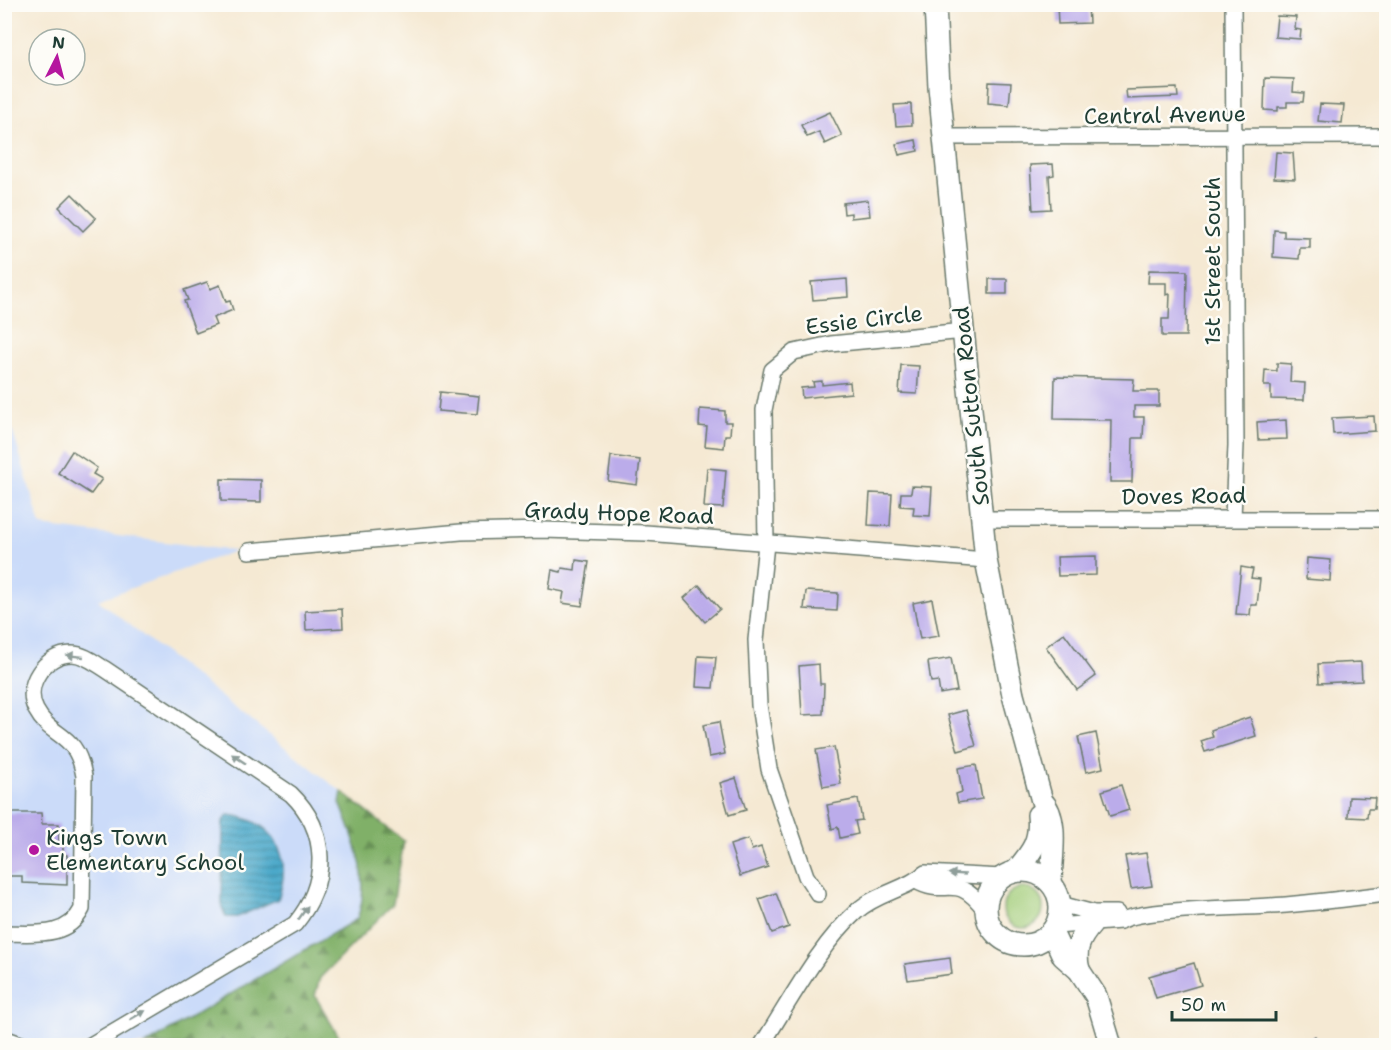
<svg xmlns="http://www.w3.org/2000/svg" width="1391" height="1050" font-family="'Shantell Sans',sans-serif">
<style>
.built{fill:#cbdbf9}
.green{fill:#a1cc78;stroke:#608456;stroke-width:1.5}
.forest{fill:url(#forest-firs);stroke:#50764e;stroke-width:1.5}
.water{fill:url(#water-rules);stroke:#35737f;stroke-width:1.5}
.building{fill:#bbacea}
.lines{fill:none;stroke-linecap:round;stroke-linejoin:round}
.street-casing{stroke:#6a796c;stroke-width:18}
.secondary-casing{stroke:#6a796c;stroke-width:24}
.street{stroke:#fff;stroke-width:15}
.secondary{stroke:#fff;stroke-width:21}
.oneway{fill:#8f9e9a}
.poi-dot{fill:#b5179e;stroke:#fdfcf7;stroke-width:2}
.labels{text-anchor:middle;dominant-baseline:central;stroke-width:5;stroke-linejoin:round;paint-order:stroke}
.street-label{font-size:22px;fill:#1f3d34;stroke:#fdfcf7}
.poi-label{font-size:22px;fill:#1f3d34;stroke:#fdfcf7;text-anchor:start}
</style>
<defs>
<pattern id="forest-firs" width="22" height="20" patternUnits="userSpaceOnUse" patternTransform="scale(1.5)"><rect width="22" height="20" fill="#80b068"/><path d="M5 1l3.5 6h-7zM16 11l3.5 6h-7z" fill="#689056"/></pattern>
<pattern id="water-rules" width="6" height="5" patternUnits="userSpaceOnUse" patternTransform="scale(1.5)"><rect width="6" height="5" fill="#4ba9ca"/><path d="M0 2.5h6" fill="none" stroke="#3e8ba5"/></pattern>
</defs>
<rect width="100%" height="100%" fill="#fdfcf7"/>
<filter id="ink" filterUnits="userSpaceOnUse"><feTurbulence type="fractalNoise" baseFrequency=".0167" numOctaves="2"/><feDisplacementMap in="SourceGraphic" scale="12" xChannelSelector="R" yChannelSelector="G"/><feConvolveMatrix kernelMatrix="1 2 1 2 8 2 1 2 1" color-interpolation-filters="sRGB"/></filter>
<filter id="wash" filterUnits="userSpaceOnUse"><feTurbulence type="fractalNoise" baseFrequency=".008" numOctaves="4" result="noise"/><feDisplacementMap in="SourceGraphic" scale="24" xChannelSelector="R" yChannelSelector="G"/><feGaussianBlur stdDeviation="1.35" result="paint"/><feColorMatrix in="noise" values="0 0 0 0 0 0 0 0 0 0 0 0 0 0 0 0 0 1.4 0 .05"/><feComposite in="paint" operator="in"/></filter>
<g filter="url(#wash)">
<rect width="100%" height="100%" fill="#f5e9d3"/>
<polygon class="built" points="4,402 41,526 235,551 98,600 404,841 393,904 320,978 315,996 344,1045 5,1045"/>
<circle class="green" cx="1023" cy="908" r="20"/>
<path class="forest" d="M 342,792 L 404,841 L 393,904 L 320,978 L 315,996 L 344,1045 L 145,1045 L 357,919 C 372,879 355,841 340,803 Z"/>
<path class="water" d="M 228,815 C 275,820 293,856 278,899 L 237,917 L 226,917 L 222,907 L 223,821 Z"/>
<g id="blocks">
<g class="building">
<polygon points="1057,4 1088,4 1089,23 1058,24"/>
<polygon points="1277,16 1296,17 1295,29 1301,30 1300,39 1275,37"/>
<polygon points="1265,78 1294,79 1293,92 1304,93 1303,102 1287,102 1287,107 1278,107 1278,111 1264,110"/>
<polygon points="989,82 1011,83 1009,105 988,103"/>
<polygon points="1177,88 1178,97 1127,99 1126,90"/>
<polygon points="911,104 912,125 896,126 894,105"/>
<polygon points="1320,104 1344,105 1342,123 1318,121"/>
<polygon points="830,112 842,136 825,144 819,132 807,137 801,125"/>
<polygon points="916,140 918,151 899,155 896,144"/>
<polygon points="1276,152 1293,153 1295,179 1274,178"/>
<polygon points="1053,164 1054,175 1049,176 1051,209 1033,210 1030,165"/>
<rect x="1381" y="179" width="5" height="19"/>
<polygon points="72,194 96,218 83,231 59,207"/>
<polygon points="868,200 870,216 851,218 851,213 844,214 843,203"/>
<polygon points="1274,230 1284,231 1284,237 1310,238 1310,248 1300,248 1299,259 1273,257"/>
<polygon points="1149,270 1187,271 1186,336 1162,336 1162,319 1169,319 1170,294 1166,295 1166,283 1148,283"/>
<polygon points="847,279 848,297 813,300 811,282"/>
<rect x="989" y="279" width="18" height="15"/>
<polygon points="207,282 210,289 220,285 226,302 230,301 233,310 213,318 216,325 196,333 184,301 188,300 184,290"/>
<polygon points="1277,363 1291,364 1290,382 1305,383 1304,400 1271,399 1271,386 1264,386 1265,370 1277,371"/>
<polygon points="901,365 919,366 917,394 899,393"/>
<polygon points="1055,377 1134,379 1133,391 1159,391 1159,406 1134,406 1134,417 1144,417 1143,438 1133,438 1132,482 1110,482 1111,420 1054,419"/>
<polygon points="822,381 822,385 850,382 851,393 802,398 801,388 814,387 813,382"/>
<polygon points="440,392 479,396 477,414 438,411"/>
<polygon points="700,409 725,411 725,422 731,422 730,435 725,435 724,448 705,446 707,427 699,426"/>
<polygon points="1374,416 1375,431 1333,434 1332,418"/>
<polygon points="1286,420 1287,439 1258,440 1257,422"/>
<polygon points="72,451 97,468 93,474 102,479 91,494 58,473"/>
<polygon points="611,456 640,460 637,485 608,481"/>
<polygon points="707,468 726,470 723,508 704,507"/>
<polygon points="221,479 261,480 261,502 221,501"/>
<polygon points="912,486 932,487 930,516 913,515 914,507 900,506 901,493 911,493"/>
<polygon points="870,493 892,494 890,526 868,525"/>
<polygon points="1096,556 1096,575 1058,576 1057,557"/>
<polygon points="1307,558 1331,560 1330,581 1306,579"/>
<polygon points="576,560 589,562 582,606 562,603 564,592 549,589 552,570 561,572 562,568 575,570"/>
<polygon points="1241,567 1253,569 1251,578 1260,579 1257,605 1251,605 1250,615 1236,614"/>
<polygon points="699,585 720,609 705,622 684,598"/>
<polygon points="806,591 838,593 837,611 804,609"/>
<polygon points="932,599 939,636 920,639 913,603"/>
<polygon points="342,609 343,628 306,630 305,611"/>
<polygon points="1064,633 1096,676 1077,690 1046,647"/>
<polygon points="698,656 716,657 713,688 696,687"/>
<polygon points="951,658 957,691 940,694 938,681 931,682 928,662"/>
<polygon points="1361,662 1362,681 1319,683 1318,664"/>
<polygon points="819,664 820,684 824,684 823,714 802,715 799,666"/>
<polygon points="966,710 976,746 958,751 948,715"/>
<polygon points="1250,717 1256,736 1205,752 1201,741 1213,737 1211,730"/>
<polygon points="719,722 725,754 709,757 703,725"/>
<polygon points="1096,733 1103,768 1086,772 1078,737"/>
<polygon points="834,747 841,784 823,787 816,750"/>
<polygon points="976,765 982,799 958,803 956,794 962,792 958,768"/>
<polygon points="736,778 746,810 729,815 720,783"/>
<polygon points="1121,785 1129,810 1110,816 1102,791"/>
<polygon points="1349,797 1375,798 1374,809 1368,809 1367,818 1348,817"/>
<polygon points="858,799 862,820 855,821 858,834 840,838 838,827 832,829 827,805"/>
<polygon points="4,813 41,813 42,824 59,824 59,845 63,844 63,855 67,855 67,885 22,883 22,876 4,876"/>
<polygon points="748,839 752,850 761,847 768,867 740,876 730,845"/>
<polygon points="1146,853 1152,886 1131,889 1125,856"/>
<polygon points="776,893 789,927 772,933 759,899"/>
<polygon points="950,958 952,974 908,980 905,964"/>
<polygon points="1194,963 1201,985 1156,998 1149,976"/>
<polygon points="1315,1036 1320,1046 1297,1046"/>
</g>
</g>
</g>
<g filter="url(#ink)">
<use href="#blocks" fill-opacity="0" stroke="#6a796c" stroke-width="1.5"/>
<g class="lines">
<defs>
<g id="street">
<polyline points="1233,4 1236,445 1233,518"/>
<polyline points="943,137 1386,136"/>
<polyline points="982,519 1386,519"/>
<polyline points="249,551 461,532 543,530 646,533 986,560"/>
<path d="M 916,881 C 947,899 955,870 985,910"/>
<polyline points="818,894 806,876 769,769 759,705 756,640 766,544 764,410 772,370 794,352 831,344 964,331"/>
<polyline points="1060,904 1094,913 1117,913"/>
<path d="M 1056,926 L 1121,921 C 1141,908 1255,908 1286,905 C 1319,902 1353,898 1386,894"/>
<path d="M 4,933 C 33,933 67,939 82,909 L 84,776 C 76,730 52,740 36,710 C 23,685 45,654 72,654 C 84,654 95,663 105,669 L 291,794 C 329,831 329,883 295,924 L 89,1046"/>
<polyline points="4,1038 26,1046"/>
<path d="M 761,1046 C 789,1003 819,945 857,911 C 877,893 906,890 925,873 L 1002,877"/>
</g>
<g id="secondary">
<path d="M 935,4 L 939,87 L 986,560 L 1013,695 L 1042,801 C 1060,819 1051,858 1051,883"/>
<circle cx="1023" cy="908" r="37"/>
<path d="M 1016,871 C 1032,852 1041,841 1038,815"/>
<polyline points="1052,932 1063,956 1079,970 1096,996 1111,1046"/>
<path d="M 1079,970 C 1074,950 1079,939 1092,924"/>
</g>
</defs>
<use href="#street" class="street-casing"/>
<use href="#secondary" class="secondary-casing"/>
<use href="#street" class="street"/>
<use href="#secondary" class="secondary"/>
</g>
<defs><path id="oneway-solid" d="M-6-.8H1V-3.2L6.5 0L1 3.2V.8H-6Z" transform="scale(1.5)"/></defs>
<g class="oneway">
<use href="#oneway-solid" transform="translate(75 656) rotate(-174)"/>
<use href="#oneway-solid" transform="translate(239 759) rotate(-146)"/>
<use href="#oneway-solid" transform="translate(957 874) rotate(-177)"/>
<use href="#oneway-solid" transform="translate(303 913) rotate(-55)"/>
<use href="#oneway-solid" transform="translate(138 1015) rotate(-29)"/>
</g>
</g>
<circle class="poi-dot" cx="34" cy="850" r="6"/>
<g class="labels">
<g class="street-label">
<text transform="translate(1165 115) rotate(-1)">Central Avenue</text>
<text transform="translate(1212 261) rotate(-90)">1st Street South</text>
<text transform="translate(864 320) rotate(-7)">Essie Circle</text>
<text transform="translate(971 406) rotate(-96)">South Sutton Road</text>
<text transform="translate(1184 496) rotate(-1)">Doves Road</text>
<text transform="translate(619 513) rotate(2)">Grady Hope Road</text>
</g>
<g class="poi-label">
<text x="46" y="837">Kings Town<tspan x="46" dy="25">Elementary School</tspan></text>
</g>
</g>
<rect width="1391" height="1050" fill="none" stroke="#fdfcf7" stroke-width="24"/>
<g transform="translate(57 57) rotate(6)"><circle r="28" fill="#fdfcf7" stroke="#a4b0a9" stroke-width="1.5"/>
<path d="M0-4.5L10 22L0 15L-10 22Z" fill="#b5179e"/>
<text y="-9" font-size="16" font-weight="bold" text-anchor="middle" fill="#1f3d34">N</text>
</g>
<path d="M1172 1011v9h104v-9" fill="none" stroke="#1f3d34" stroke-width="3"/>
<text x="1181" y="1011" font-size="18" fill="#1f3d34" stroke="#fdfcf7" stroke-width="4.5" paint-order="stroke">50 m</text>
</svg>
